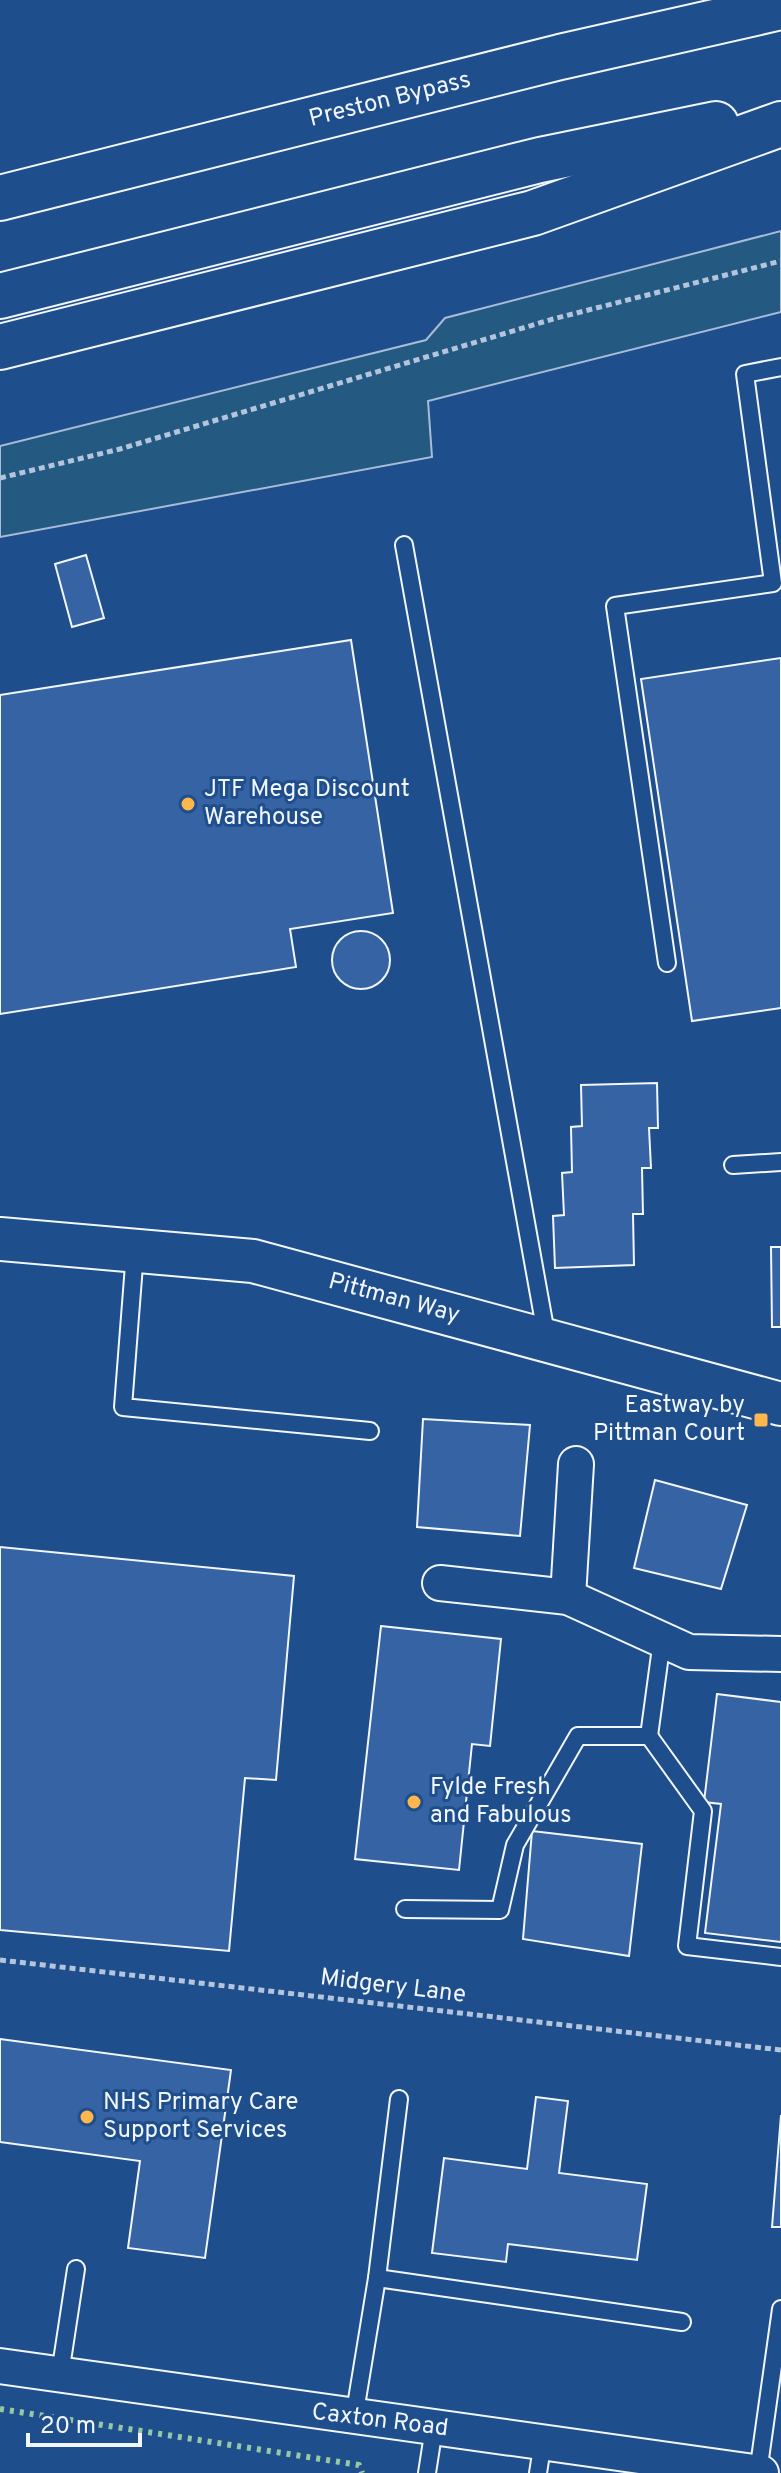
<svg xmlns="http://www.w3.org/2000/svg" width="781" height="2473" font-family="Overpass,sans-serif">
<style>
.green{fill:#245a82;stroke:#a8bbd7;stroke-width:2}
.building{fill:#3563a3;stroke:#f2f6ff;stroke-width:2}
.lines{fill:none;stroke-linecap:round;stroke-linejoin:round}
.service-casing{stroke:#f2f6ff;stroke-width:20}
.minor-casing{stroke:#f2f6ff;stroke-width:38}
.tertiary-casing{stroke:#f2f6ff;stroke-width:46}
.motorway-casing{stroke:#f2f6ff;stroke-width:48}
.path{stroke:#b3c4dc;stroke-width:5;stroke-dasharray:6 4;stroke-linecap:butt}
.service{stroke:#1f4e8c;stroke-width:16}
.minor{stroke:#1f4e8c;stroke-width:34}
.tertiary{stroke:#1f4e8c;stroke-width:42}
.motorway{stroke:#1f4e8c;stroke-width:44}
.hedge{stroke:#97c8a6;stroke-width:6;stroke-dasharray:4 6;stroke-linecap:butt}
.poi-dot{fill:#ffb74d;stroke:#1f4e8c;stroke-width:3}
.labels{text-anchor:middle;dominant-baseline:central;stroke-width:6;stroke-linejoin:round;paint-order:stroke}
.street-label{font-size:24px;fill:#f2f6ff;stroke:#1f4e8c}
.poi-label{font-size:24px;fill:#f2f6ff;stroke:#1f4e8c;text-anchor:start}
</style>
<rect width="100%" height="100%" fill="#1f4e8c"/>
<polygon class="green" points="781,231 781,312 428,401 432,457 0,537 0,446 426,340 445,318"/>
<g class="building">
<polygon points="86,555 104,618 72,627 55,564"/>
<polygon points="351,640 393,913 290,929 296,967 0,1014 0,695"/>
<polygon points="781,658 781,1008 692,1021 641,679"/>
<circle cx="361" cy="960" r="29"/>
<polygon points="657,1083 658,1128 649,1128 651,1168 642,1168 643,1214 633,1214 634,1265 555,1268 553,1216 564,1215 562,1173 572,1172 571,1127 582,1126 581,1085"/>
<polygon points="771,1247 781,1247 781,1327 772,1327"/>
<polygon points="423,1419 530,1425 520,1536 417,1527"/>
<polygon points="655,1480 747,1505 721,1589 634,1568"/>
<polygon points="0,1547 294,1576 276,1780 245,1778 229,1951 0,1930"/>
<polygon points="381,1626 501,1639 490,1746 472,1744 459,1870 355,1859"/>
<polygon points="717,1694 781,1702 781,1942 705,1933 721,1804 704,1802"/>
<polygon points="532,1831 642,1844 629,1956 523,1939"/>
<polygon points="0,2039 231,2070 205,2258 128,2248 140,2161 0,2142"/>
<polygon points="536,2097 568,2101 559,2173 647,2184 637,2260 508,2244 506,2262 432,2253 444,2158 527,2169"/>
<polygon points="781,2115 781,2227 772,2227"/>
</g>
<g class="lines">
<defs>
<g id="service">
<polyline points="404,545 547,1339"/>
<polyline points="667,963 615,606 773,583 745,374 781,367"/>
<polyline points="733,1165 781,1162"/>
<polyline points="135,1252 123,1407 370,1431"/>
<polyline points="649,1736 703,1811 687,1946 781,1957"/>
<polyline points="405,1909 500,1910 515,1845 578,1736 649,1736 662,1640"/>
<polyline points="377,2278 682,2322"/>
<polyline points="60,2374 76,2269"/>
<polyline points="354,2418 377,2278 399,2099"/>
<polyline points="427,2473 434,2428"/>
<polyline points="538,2473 543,2441"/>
<polyline points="758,2473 781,2309"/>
</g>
<g id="minor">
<polyline points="440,1583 568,1597 689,1652 781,1654"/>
<polyline points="568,1597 576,1464"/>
<polyline points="0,2366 761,2473"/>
</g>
<polyline id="tertiary" points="0,1239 253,1261 781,1404"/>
<g id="motorway">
<polyline points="0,198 560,57 781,7"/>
<polyline points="0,296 540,160 716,124"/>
<polyline points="0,347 533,213 781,124"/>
</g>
</defs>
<use href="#service" class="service-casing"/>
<use href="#minor" class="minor-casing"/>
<use href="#tertiary" class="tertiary-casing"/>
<use href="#motorway" class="motorway-casing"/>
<g class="path">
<polyline points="0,478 120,449 553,319 781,261"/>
<polyline points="0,1960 781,2050"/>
</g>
<use href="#service" class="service"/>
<use href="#minor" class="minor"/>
<use href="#tertiary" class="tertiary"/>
<use href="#motorway" class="motorway"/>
<polyline class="hedge" points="0,2409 359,2465 362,2473"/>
</g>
<g class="poi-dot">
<circle cx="188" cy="804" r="8"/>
<rect x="753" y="1412" width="16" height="16" rx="4"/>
<circle cx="414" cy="1802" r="8"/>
<circle cx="87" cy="2117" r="8"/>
</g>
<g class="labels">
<g class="street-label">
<text transform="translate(390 100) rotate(-14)">Preston Bypass</text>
<text transform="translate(394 1299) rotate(15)">Pittman Way</text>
<text transform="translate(393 1987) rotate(7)">Midgery Lane</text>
<text transform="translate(380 2421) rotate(7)">Caxton Road</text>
</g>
<g class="poi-label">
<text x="204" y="790">JTF Mega Discount<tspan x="204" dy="28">Warehouse</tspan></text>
<text x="745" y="1406" text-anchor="end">Eastway by<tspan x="745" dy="28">Pittman Court</tspan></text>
<text x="430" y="1788">Fylde Fresh<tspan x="430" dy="28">and Fabulous</tspan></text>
<text x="103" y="2103">NHS Primary Care<tspan x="103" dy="28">Support Services</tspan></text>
</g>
</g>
<path d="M28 2433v12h112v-12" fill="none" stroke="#f2f6ff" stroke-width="4"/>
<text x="40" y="2433" font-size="24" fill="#f2f6ff" stroke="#1f4e8c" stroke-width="6" paint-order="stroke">20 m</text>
</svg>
